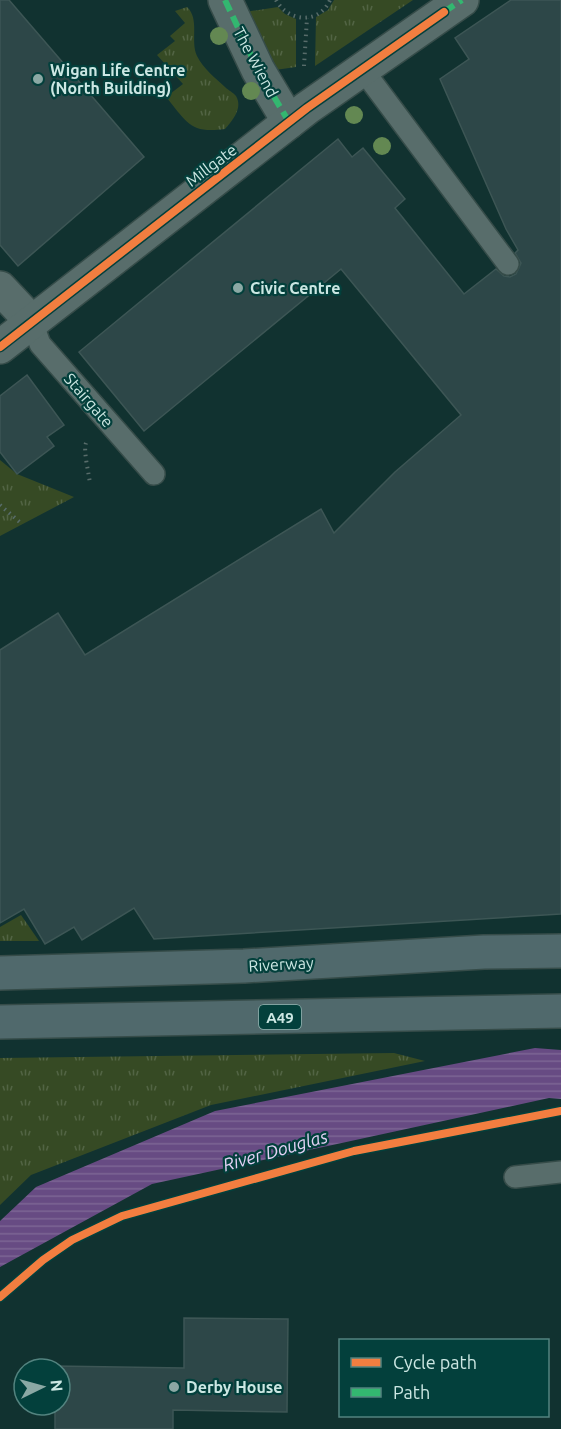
<svg xmlns="http://www.w3.org/2000/svg" width="561" height="1429" font-family="Ubuntu,sans-serif">
<style>
.grass{fill:url(#grass-tufts)}
.water{fill:url(#water-rules)}
.building{fill:#2d4748;stroke:#3d5655;stroke-width:1.5}
.lines{fill:none;stroke-linecap:round;stroke-linejoin:round}
.lane-casing{stroke:#364c49;stroke-width:24}
.street-casing{stroke:#364c49;stroke-width:36}
.highway-casing{stroke:#364c49;stroke-width:36}
.path{stroke:#586c6a;stroke-width:4;stroke-dasharray:1.5 4.5;stroke-linecap:butt}
.lane{stroke:#586d6b;stroke-width:21}
.street{stroke:#586d6b;stroke-width:33}
.highway{stroke:#50696c;stroke-width:33}
.quiet{stroke:#33b770;stroke-width:6;stroke-dasharray:12 6;stroke-linecap:butt}
.cycleway-casing{stroke:#03403c;stroke-width:11}
.cycleway{stroke:#f27e40;stroke-width:8}
.tree{fill:#638852}
.poi-dot{fill:#8ba8a4;stroke:#03403c;stroke-width:2}
.labels{text-anchor:middle;dominant-baseline:central;stroke-width:4.5;stroke-linejoin:round;paint-order:stroke}
.shield{fill:#03403c;stroke:#90b5b1;stroke-width:1.5}
.shield-label{font-size:15px;font-weight:bold;fill:#cce7e3}
.street-label{font-size:16px;fill:#cce7e3;stroke:#03403c}
.poi-label{font-size:16px;font-weight:bold;fill:#cce7e3;stroke:#03403c;text-anchor:start}
.water-label{font-size:18px;font-style:italic;fill:#e4d2f6;stroke:#03403c}
</style>
<defs>
<pattern id="grass-tufts" width="24" height="20" patternUnits="userSpaceOnUse" patternTransform="scale(1.5)"><rect width="24" height="20" fill="#364a24"/><path d="M3 7l-1-3M5 7V3M7 7l1-3M15 17l-1-3M17 17v-4M19 17l1-3" fill="none" stroke="#526444"/></pattern>
<pattern id="water-rules" width="6" height="5" patternUnits="userSpaceOnUse" patternTransform="scale(1.5)"><rect width="6" height="5" fill="#674b83"/><path d="M0 2.5h6" fill="none" stroke="#7c6594"/></pattern>
</defs>
<rect width="100%" height="100%" fill="#113230"/>
<g class="grass">
<polygon points="334,0 413,0 315,66 316,17 328,10"/>
<path d="M 187,7 C 200,19 190,41 197,56 C 203,68 215,78 225,87 C 228,90 234,93 236,96 C 243,108 233,120 225,129 C 190,134 187,122 166,97 L 183,84 L 157,55 L 175,41 L 170,36 L 185,23 L 175,11 Z"/>
<polygon points="278,7 285,14 296,19 296,67 275,70 245,12"/>
<polygon points="0,460 17,474 74,497 0,536"/>
<polygon points="21,915 39,941 0,941 0,927"/>
<polygon points="394,1053 425,1061 211,1105 31,1175 0,1205 0,1058"/>
</g>
<polygon class="water" points="535,1048 561,1050 561,1099 549,1098 152,1184 0,1267 0,1221 36,1187 215,1111"/>
<g class="building">
<polygon points="0,0 9,0 144,157 18,266 0,245"/>
<polygon points="511,0 561,0 561,914 154,939 134,908 82,940 74,927 45,944 24,909 0,923 0,650 58,613 85,655 321,509 334,533 395,472 461,415 341,269 144,431 79,352 338,139 352,157 363,148 405,199 395,208 464,294 496,269 504,276 510,277 516,274 521,263 515,253 518,250 506,229 440,79 469,59 455,38"/>
<polygon points="27,375 64,425 47,437 54,446 17,474 0,452 0,396"/>
<polygon points="184,1318 288,1319 287,1412 173,1410 173,1429 55,1429 55,1405 60,1405 60,1369 56,1369 56,1366 184,1368"/>
</g>
<g class="lines">
<defs>
<g id="lane">
<polyline points="363,70 508,264"/>
<polyline points="32,322 40,344 154,474"/>
<polyline points="515,1177 561,1172"/>
</g>
<g id="street">
<polyline points="225,0 258,70 289,122"/>
<polyline points="0,288 32,322"/>
<polyline points="0,347 307,108 462,0"/>
</g>
<g id="highway">
<polyline points="0,973 244,966 484,952 561,951"/>
<polyline points="0,1022 561,1011"/>
</g>
</defs>
<use href="#lane" class="lane-casing"/>
<use href="#street" class="street-casing"/>
<use href="#highway" class="highway-casing"/>
<g class="path">
<path d="M 276,0 C 288,22 319,25 330,0"/>
<polyline points="304,66 307,18"/>
<path d="M 86,443 C 83,451 89,473 90,484"/>
<polyline points="0,505 22,524"/>
</g>
<use href="#lane" class="lane"/>
<use href="#street" class="street"/>
<use href="#highway" class="highway"/>
<g class="quiet">
<polyline points="225,0 258,70 289,122"/>
<polyline points="444,12 462,0"/>
</g>
<defs>
<g id="cycleway">
<polyline points="0,347 307,108 444,12"/>
<polyline points="0,1297 43,1260 72,1240 122,1216 354,1151 561,1111"/>
</g>
</defs>
<use href="#cycleway" class="cycleway-casing"/>
<use href="#cycleway" class="cycleway"/>
</g>
<g class="tree">
<circle cx="219" cy="36" r="9"/>
<circle cx="251" cy="91" r="9"/>
<circle cx="354" cy="115" r="9"/>
<circle cx="382" cy="146" r="9"/>
</g>
<g class="poi-dot">
<circle cx="38" cy="79" r="6"/>
<circle cx="238" cy="288" r="6"/>
<circle cx="174" cy="1387" r="6"/>
</g>
<g class="labels">
<rect class="shield" x="259" y="1005" width="42" height="24" rx="4.5"/>
<g class="shield-label">
<text x="280" y="1017">A49</text>
</g>
<g class="street-label">
<text transform="translate(256 62) rotate(62)">The Wiend</text>
<text transform="translate(211 165) rotate(-37)">Millgate</text>
<text transform="translate(89 400) rotate(49)">Stairgate</text>
<text transform="translate(281 964) rotate(-3)">Riverway</text>
</g>
<g class="poi-label">
<text x="50" y="70">Wigan Life Centre<tspan x="50" dy="18">(North Building)</tspan></text>
<text x="250" y="288">Civic Centre</text>
<text x="186" y="1387">Derby House</text>
</g>
<g class="water-label">
<text transform="translate(275 1150) rotate(-16)">River Douglas</text>
</g>
</g>
<rect x="339" y="1339" width="210" height="78" fill="#03403c" stroke="#53837f" stroke-width="1.5"/>
<rect x="351" y="1358" width="30" height="9" fill="#f27e40" stroke="#53837f" stroke-width="1.5"/>
<text x="393" y="1369" font-size="18" fill="#cce7e3">Cycle path</text>
<rect x="351" y="1388" width="30" height="9" fill="#33b770" stroke="#53837f" stroke-width="1.5"/>
<text x="393" y="1399" font-size="18" fill="#cce7e3">Path</text>
<g transform="translate(42 1387) rotate(85)"><circle r="28" fill="#03403c" stroke="#53837f" stroke-width="1.5"/>
<path d="M0-4.5L10 22L0 15L-10 22Z" fill="#8ba8a4"/>
<text y="-9" font-size="16" font-weight="bold" text-anchor="middle" fill="#cce7e3">N</text>
</g>
</svg>
